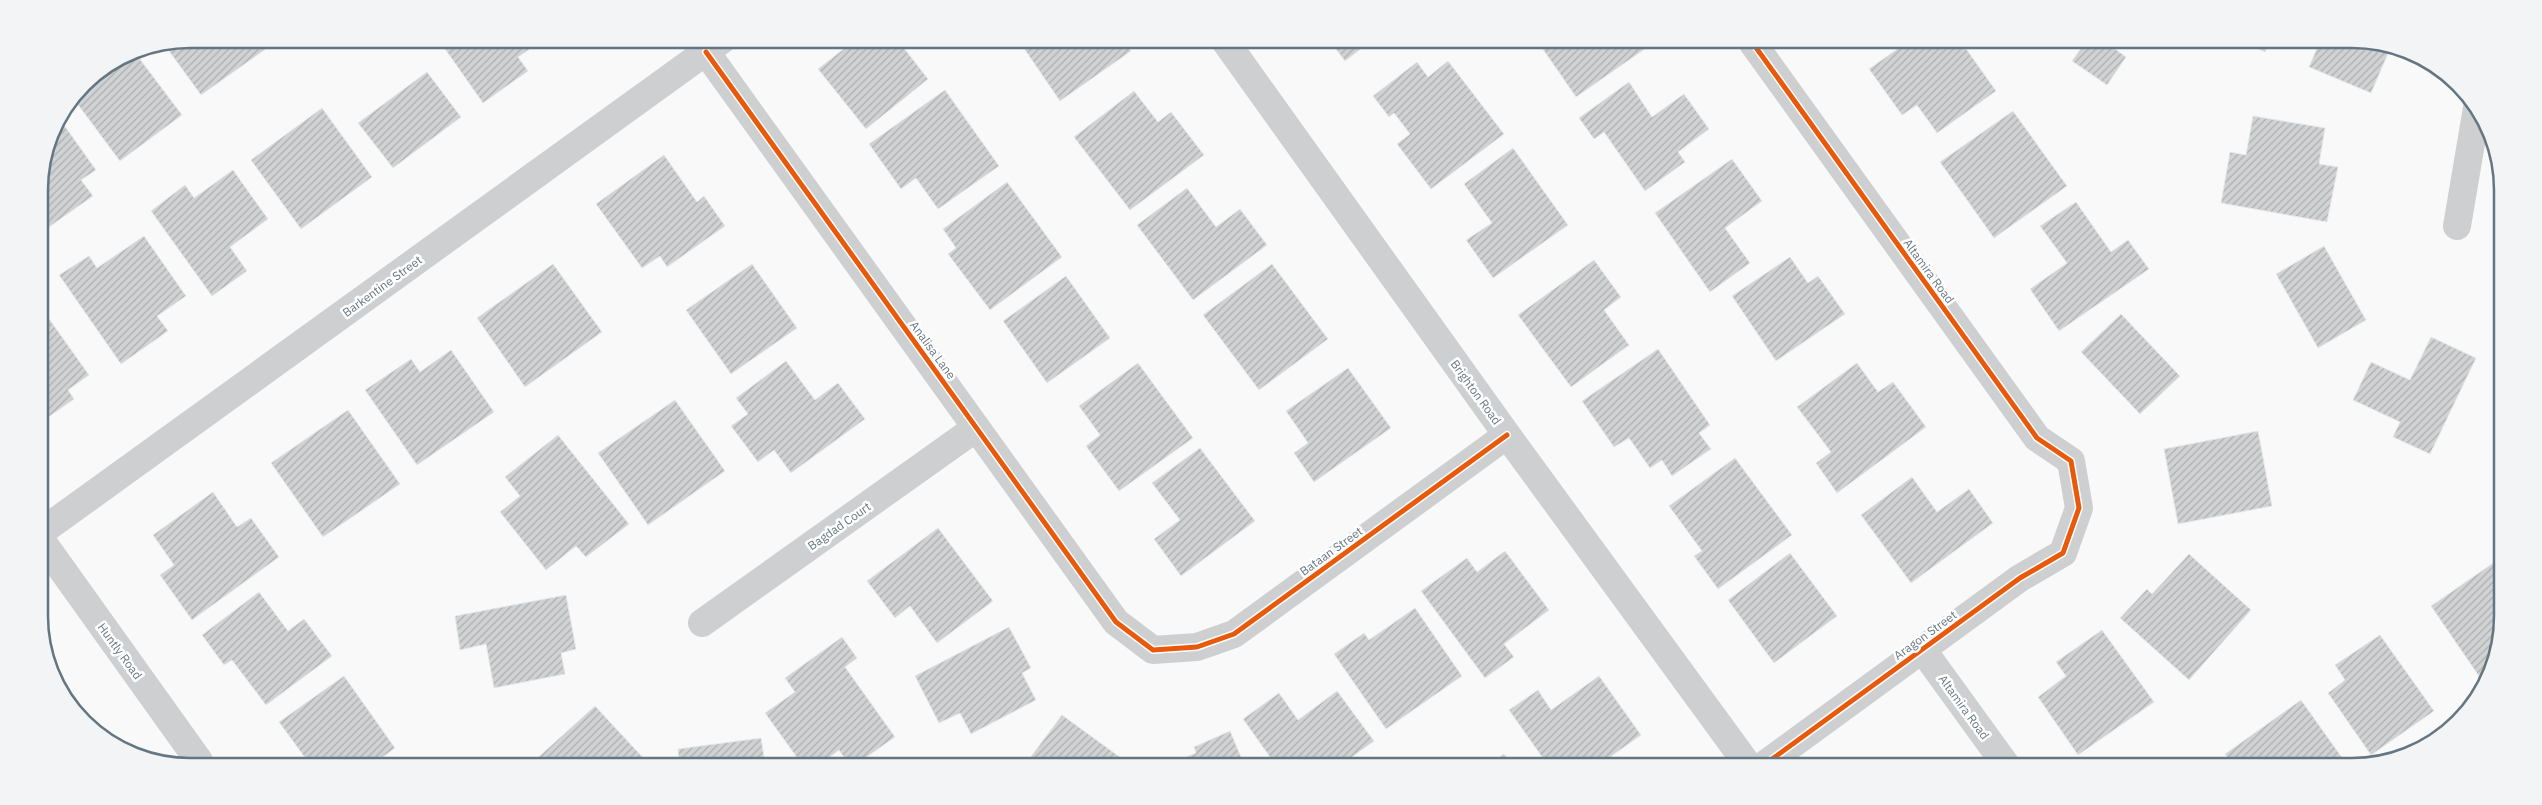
<svg xmlns="http://www.w3.org/2000/svg" width="2542" height="805" font-family="'IBM Plex Sans',sans-serif">
<style>
.building{fill:url(#building-hatch);stroke:#e8e8e8}
.lines{fill:none;stroke-linecap:round;stroke-linejoin:round}
.minor{stroke:#cecfd0;stroke-width:28}
.cycleway-casing{stroke:#fff;stroke-width:8}
.cycleway{stroke:#e8590c;stroke-width:5}
.labels{text-anchor:middle;dominant-baseline:central;stroke-width:5;stroke-linejoin:round;paint-order:stroke}
.street-label{font-size:12px;fill:#657683;stroke:#fff}
.rim{fill:none;stroke:#657683;stroke-width:2.5}
</style>
<defs>
<pattern id="building-hatch" width="6" height="6" patternUnits="userSpaceOnUse" patternTransform="scale(1.25)"><rect width="6" height="6" fill="#d0d2d3"/><path d="M-1 1l2-2M0 6l6-6M5 7l2-2" fill="none" stroke="#acafb1"/></pattern>
</defs>
<rect width="100%" height="100%" fill="#f9f9f9"/>
<g class="building">
<polygon points="190,39 275,39 277,41 201,95 164,44"/>
<polygon points="438,39 543,40 518,57 528,71 483,103"/>
<polygon points="855,40 904,40 900,43 928,79 866,129 818,69"/>
<polygon points="1019,41 1124,41 1131,51 1060,101"/>
<polygon points="1330,41 1371,41 1345,61"/>
<polygon points="1538,42 1647,42 1649,46 1576,97"/>
<polygon points="1906,43 1962,43 1996,91 1937,133 1917,105 1902,115 1869,69"/>
<polygon points="2085,43 2107,43 2126,57 2107,85 2072,61"/>
<polygon points="2247,43 2269,44 2265,52"/>
<polygon points="2319,44 2392,44 2371,93 2309,67"/>
<polygon points="133,50 182,115 120,161 73,98 83,83"/>
<polygon points="1448,61 1504,134 1431,189 1397,144 1410,134 1394,113 1389,117 1373,96 1417,62 1428,77"/>
<polygon points="427,72 461,117 393,168 358,123"/>
<polygon points="1629,82 1652,117 1684,94 1709,129 1678,152 1685,162 1645,191 1604,132 1594,139 1579,118"/>
<polygon points="945,90 999,166 938,209 916,178 901,189 869,144"/>
<polygon points="1134,91 1158,122 1171,112 1204,155 1130,210 1074,137"/>
<polygon points="322,108 372,177 301,229 251,160"/>
<polygon points="2013,111 2067,186 1994,238 1940,162"/>
<polygon points="2253,116 2325,128 2319,164 2338,167 2327,222 2221,203 2230,152 2246,155"/>
<polygon points="59,118 96,170 81,180 93,196 39,234 39,180 50,132"/>
<polygon points="1513,148 1568,225 1493,278 1466,240 1492,223 1464,184"/>
<polygon points="664,155 697,202 704,196 725,226 667,267 660,256 642,268 596,204"/>
<polygon points="1732,159 1762,201 1725,228 1750,263 1710,292 1655,213"/>
<polygon points="233,170 268,219 230,247 247,271 212,296 151,211 185,185 194,198"/>
<polygon points="1007,182 1062,257 990,310 948,254 956,248 943,229"/>
<polygon points="1187,188 1216,227 1240,209 1267,245 1193,300 1137,225"/>
<polygon points="2076,202 2111,252 2128,240 2149,269 2059,331 2030,289 2067,263 2040,226"/>
<polygon points="144,236 186,296 157,316 168,331 121,364 59,275 89,256 97,268"/>
<polygon points="2324,246 2366,320 2318,348 2276,274"/>
<polygon points="1790,257 1808,283 1818,276 1845,314 1776,361 1732,296"/>
<polygon points="1594,260 1621,297 1604,310 1629,345 1571,387 1518,315"/>
<polygon points="553,264 602,332 525,387 477,318"/>
<polygon points="752,264 797,328 731,374 686,310"/>
<polygon points="1272,264 1328,339 1259,390 1203,315"/>
<polygon points="1066,276 1110,338 1047,383 1003,321"/>
<polygon points="2121,314 2180,376 2140,414 2081,352"/>
<polygon points="47,316 89,375 68,390 74,399 40,423 40,321"/>
<polygon points="2431,337 2476,358 2430,454 2393,437 2400,422 2353,400 2371,362 2410,380"/>
<polygon points="1658,349 1710,425 1699,433 1711,449 1672,476 1662,460 1650,468 1629,438 1614,447 1582,401"/>
<polygon points="451,350 494,412 417,465 365,390 411,359 420,372"/>
<polygon points="786,361 815,400 838,383 865,419 791,473 774,450 758,462 731,426 748,414 736,398"/>
<polygon points="1138,363 1193,438 1119,491 1086,446 1100,435 1079,406"/>
<polygon points="1857,363 1878,392 1893,382 1926,427 1837,493 1816,463 1831,452 1797,407"/>
<polygon points="1348,368 1391,428 1314,482 1294,453 1308,443 1286,411"/>
<polygon points="675,400 725,471 648,525 598,453"/>
<polygon points="348,410 400,484 323,537 271,463"/>
<polygon points="2258,431 2272,506 2178,524 2164,449"/>
<polygon points="558,435 629,524 586,557 576,546 546,570 500,512 520,496 505,477"/>
<polygon points="1200,448 1255,521 1181,576 1154,539 1180,520 1152,483"/>
<polygon points="1735,458 1792,535 1718,589 1694,556 1702,551 1669,506"/>
<polygon points="1912,477 1937,512 1969,489 1993,523 1911,583 1861,515"/>
<polygon points="213,492 237,527 251,518 279,557 192,620 160,575 174,565 153,535"/>
<polygon points="938,528 993,601 937,643 910,606 895,618 867,581"/>
<polygon points="1505,551 1549,610 1504,644 1514,657 1485,678 1421,591 1467,558 1477,572"/>
<polygon points="1790,553 1837,616 1774,663 1728,600"/>
<polygon points="2189,554 2251,610 2189,680 2120,618 2147,589 2152,594"/>
<polygon points="2499,559 2498,654 2487,679 2483,682 2431,606"/>
<polygon points="259,592 288,631 304,619 332,656 266,705 232,660 224,665 202,635"/>
<polygon points="566,595 576,649 561,653 565,674 494,688 486,644 460,650 455,616"/>
<polygon points="1415,608 1462,676 1386,729 1334,654 1364,633 1369,640"/>
<polygon points="1009,627 1031,668 1022,673 1036,700 971,734 960,713 939,723 915,676"/>
<polygon points="2102,630 2154,702 2078,755 2038,697 2066,676 2056,662"/>
<polygon points="2380,635 2434,711 2371,755 2328,693 2345,680 2335,665"/>
<polygon points="842,637 857,658 845,667 895,737 858,763 848,763 839,750 822,763 801,763 765,713 795,692 785,678"/>
<polygon points="344,676 395,748 376,762 302,762 306,759 279,722"/>
<polygon points="1599,676 1641,735 1610,757 1615,764 1547,764 1509,710 1538,690 1551,710"/>
<polygon points="1337,691 1374,741 1349,759 1353,764 1275,764 1243,719 1279,693 1298,720"/>
<polygon points="2301,700 2348,766 2233,766 2225,754"/>
<polygon points="595,706 647,762 533,762"/>
<polygon points="1062,715 1128,763 1037,763 1030,758"/>
<polygon points="1230,731 1244,764 1172,763 1196,753 1194,747"/>
<polygon points="761,738 765,763 679,762 678,749"/>
<polygon points="1504,754 1512,764 1490,764"/>
</g>
<g class="lines">
<g class="minor">
<polyline points="1225,41 1507,435 1748,765"/>
<polyline points="1752,42 2037,438 2071,461 2079,508 2063,553 2020,578 1764,765"/>
<polyline points="706,52 1116,622 1153,650 1197,647 1234,634 1507,435"/>
<polyline points="2457,226 2477,108"/>
<polyline points="41,532 722,40"/>
<polyline points="41,540 199,761"/>
<polyline points="702,623 976,428"/>
<polyline points="1922,649 2006,765"/>
</g>
<defs>
<g id="cycleway">
<polyline points="1752,42 2037,438 2071,461 2079,508 2063,553 2020,578 1764,765"/>
<polyline points="706,52 1116,622 1153,650 1197,647 1234,634 1507,435"/>
</g>
</defs>
<use href="#cycleway" class="cycleway-casing"/>
<use href="#cycleway" class="cycleway"/>
</g>
<g class="labels">
<g class="street-label">
<text transform="translate(1929 271) rotate(54)">Altamira Road</text>
<text transform="translate(382 286) rotate(-36)">Barkentine Street</text>
<text transform="translate(933 350) rotate(54)">Analisa Lane</text>
<text transform="translate(1476 392) rotate(54)">Brighton Road</text>
<text transform="translate(839 526) rotate(-35)">Bagdad Court</text>
<text transform="translate(1331 551) rotate(-36)">Bataan Street</text>
<text transform="translate(1925 635) rotate(-36)">Aragon Street</text>
<text transform="translate(120 651) rotate(54)">Huntly Road</text>
<text transform="translate(1964 707) rotate(54)">Altamira Road</text>
</g>
</g>
<path d="M0 0H2542V805H0ZM190 48H2352A142 142 0 0 1 2494 190V616A142 142 0 0 1 2352 758H190A142 142 0 0 1 48 616V190A142 142 0 0 1 190 48Z" fill="#f3f4f5" fill-rule="evenodd"/>
<path class="rim" d="M190 48H2352A142 142 0 0 1 2494 190V616A142 142 0 0 1 2352 758H190A142 142 0 0 1 48 616V190A142 142 0 0 1 190 48Z"/>
</svg>
